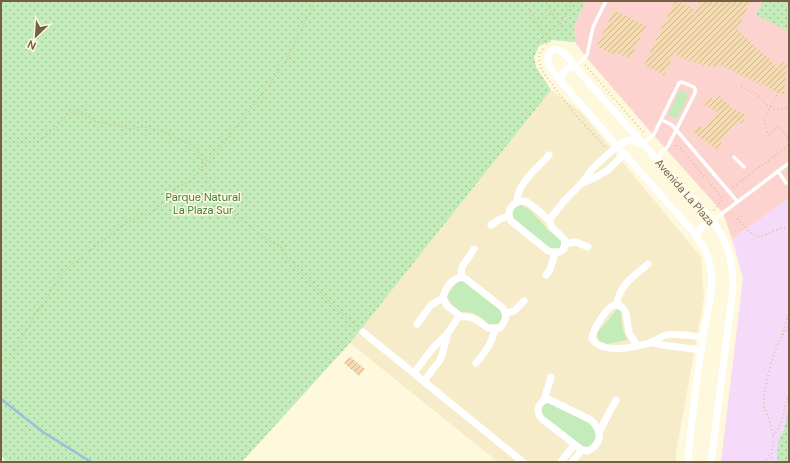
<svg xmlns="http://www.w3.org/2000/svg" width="790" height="463" font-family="'DM Sans',sans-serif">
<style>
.residential{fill:#f6ecca}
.education{fill:#f5dafa}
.medical{fill:#fdd3cf}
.grass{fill:#c4ecbb}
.park{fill:url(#park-dots)}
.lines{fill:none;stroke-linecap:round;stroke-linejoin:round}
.stream{stroke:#96c1db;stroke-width:2.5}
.building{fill:url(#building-hatch)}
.path{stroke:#dabf96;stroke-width:1.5;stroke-dasharray:1 3;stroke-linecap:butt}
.service{stroke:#fff;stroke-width:3.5}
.minor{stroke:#fff;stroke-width:7}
.labels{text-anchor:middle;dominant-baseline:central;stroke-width:3;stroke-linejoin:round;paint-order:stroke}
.street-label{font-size:11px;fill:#756044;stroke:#fffae4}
.park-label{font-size:11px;fill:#407c3b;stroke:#fffae4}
</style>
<defs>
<pattern id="park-dots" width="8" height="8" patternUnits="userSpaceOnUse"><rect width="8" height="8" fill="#c4ecbb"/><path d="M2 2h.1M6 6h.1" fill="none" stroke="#a4c39a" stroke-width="1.8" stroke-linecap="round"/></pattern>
<pattern id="building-hatch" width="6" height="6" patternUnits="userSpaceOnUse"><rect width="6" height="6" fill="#f5dbb2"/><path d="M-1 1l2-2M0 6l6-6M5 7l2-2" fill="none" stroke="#cbb592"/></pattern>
</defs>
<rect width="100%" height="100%" fill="#fef8dc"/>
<polygon class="residential" points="551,90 581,112 701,257 704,298 676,453 676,462 498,462 350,343"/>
<polygon class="education" points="789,198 789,462 721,462 743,278 732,239"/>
<polygon class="medical" points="585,1 789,1 789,198 732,239 723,213 649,130 586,57 575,42 574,27"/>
<g class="grass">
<polygon points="680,89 689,94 677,119 668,115"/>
<polygon points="520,205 530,210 550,232 563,242 559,248 549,248 512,217 513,208"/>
<path d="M 459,281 L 470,282 L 499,306 L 503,317 L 498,324 L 490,325 C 480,317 473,310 460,312 L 452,305 L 447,296 L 453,287 Z"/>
<polygon points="617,309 621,311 622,327 627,340 607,344 599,341 597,333"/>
<path d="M 545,402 L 551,402 C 558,406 589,422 593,426 C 598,434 595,440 590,447 L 582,446 L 544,417 L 540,410 Z"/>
</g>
<g class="park">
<polygon points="1,1 585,1 574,27 575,42 552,40 539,46 534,57 536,67 551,90 350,343 242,462 6,462 1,455"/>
<polygon points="763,1 789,1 789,32 756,15"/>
<polygon points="789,405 789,462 778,462 777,456 779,438 784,431"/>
</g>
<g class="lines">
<polyline class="stream" points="1,399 43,432 91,462"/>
</g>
<g class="building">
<polygon points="675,1 696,10 700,1 751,1 737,30 779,68 779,62 787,63 784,94 776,93 775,91 718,64 717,67 708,66 686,60 674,54 664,75 644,65"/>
<polygon points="614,10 646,26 630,59 615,52 614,55 597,46"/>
<polygon points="718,95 734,109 746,115 742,124 737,121 720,142 723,144 717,150 705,140 704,141 692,131 698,125 704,129 719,113 704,105 708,96 715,100"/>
<polygon points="350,357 365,369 359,376 344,363"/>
</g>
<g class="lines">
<g class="path">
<polyline points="525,1 548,46"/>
<polyline points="560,24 573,1"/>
<polyline points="546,34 550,43"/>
<polyline points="543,36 560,24 549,9 546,1"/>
<path d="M 543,49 C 537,56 539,63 542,71 L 577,117 L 605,147"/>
<polyline points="585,65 644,133"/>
<path d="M 741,86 C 746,89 751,91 756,94 C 768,103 772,116 789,106"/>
<polyline points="777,95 764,120 768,135 779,126 789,140"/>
<path d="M 1,141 C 12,142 36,145 45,137 C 54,130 62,120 70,112 L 82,112 L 97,122 L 118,125 L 128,129 L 143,127 L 160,130 L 196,147 L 203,161 L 202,168 L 213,192 L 228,209 L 270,242 L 280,246 L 288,259 L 337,309 L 358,328"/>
<polyline points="675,146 677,144 723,199 713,211"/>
<polyline points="733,187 789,145"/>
<polyline points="731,213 751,233 760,237 781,228 789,227"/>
<polyline points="738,219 744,214"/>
<polyline points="782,335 789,312"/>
<polyline points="1,363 13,355 34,316 65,270 123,225 137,217 155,211 175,189 191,180 225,141 268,87 287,59 315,1"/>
<path d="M 773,436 C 785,421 783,410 789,393"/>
<polyline points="763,462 770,455"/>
<path d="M 773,462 C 770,453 774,445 773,435 C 772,424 766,415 764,405 C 763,390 773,353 780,339 C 783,334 786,330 789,326"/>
</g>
<g class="service">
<polyline points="575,67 587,55 593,27 606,1"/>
<polyline points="662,120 672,125 737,201"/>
<polyline points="644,144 654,134 679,83 682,82 694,87 695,89 695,93 668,146 656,159"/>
<polyline points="734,157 744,167"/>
<polyline points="778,171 786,183"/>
<polyline points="712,221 789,163"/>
</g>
<g class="minor">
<path d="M 562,83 C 560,73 565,67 575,67"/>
<polyline points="583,183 598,176 608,170 624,154"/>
<path d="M 522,201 L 527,202 L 534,207 L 549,220 L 552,227 L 565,240 L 564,249 L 560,252 L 551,252 L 547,250 L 511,221 C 506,211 511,203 522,201 Z"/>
<path d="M 517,202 C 517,183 537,169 549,155"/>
<polyline points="549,220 564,201 581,184 593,168 617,146 624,142 630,140 641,144"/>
<polyline points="491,225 500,219 509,216"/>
<path d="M 696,236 C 699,228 704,223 712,221"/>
<polyline points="565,244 576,242 588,247"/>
<polyline points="546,275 550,270 555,253"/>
<path d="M 461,277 L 466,279 L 503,308 C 507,317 506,321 500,328 L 488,328 C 479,322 474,315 462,317 L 447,306 L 443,298 C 445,288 451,280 461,277 Z"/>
<polyline points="461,277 462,267 474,249"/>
<path d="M 617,305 C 618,286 634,276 648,264"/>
<polyline points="506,313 514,311 524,301"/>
<polyline points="417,324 431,305 443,298"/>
<polyline points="363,332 523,462"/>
<polyline points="651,342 662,345 701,350"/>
<path d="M 637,345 L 629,333 L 626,313 L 623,308 C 620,306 618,304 614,305 C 606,308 592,331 592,339 C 604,355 634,347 650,343 C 655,341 660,337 666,335 C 678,333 691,336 703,337"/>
<path d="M 476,363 C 486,351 491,345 495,329"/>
<polyline points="414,373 432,349 448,333"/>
<polyline points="424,381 440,360 442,355 448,333 459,316"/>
<path d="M 548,399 L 591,420 C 602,431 603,443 588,451 L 582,450 L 542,419 C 535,411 538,402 548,399 Z"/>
<polyline points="544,400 551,377"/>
<polyline points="599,432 616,400"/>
<polyline points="561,462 574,445"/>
<polyline points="572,462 582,450"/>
<path d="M 688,462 C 691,420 697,378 703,337 C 706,315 714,292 711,270 C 709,256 703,245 695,234 L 562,83 C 554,73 539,59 554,49 C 564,50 569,59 575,67 C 607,103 639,140 672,176 C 689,196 711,214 723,238 C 731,253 733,271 733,288 L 711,462"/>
</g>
</g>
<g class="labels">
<g class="street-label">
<text transform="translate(685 192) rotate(49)">Avenida La Plaza</text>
</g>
<g class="park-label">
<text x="203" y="197">Parque Natural<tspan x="203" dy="13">La Plaza Sur</tspan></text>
</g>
</g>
<rect width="790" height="463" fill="none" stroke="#756044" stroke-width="4"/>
<g transform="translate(36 36) rotate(205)" stroke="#fffae4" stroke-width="3" paint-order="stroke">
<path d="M0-3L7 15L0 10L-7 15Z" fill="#756044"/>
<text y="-6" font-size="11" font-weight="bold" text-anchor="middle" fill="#756044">N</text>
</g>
</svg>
